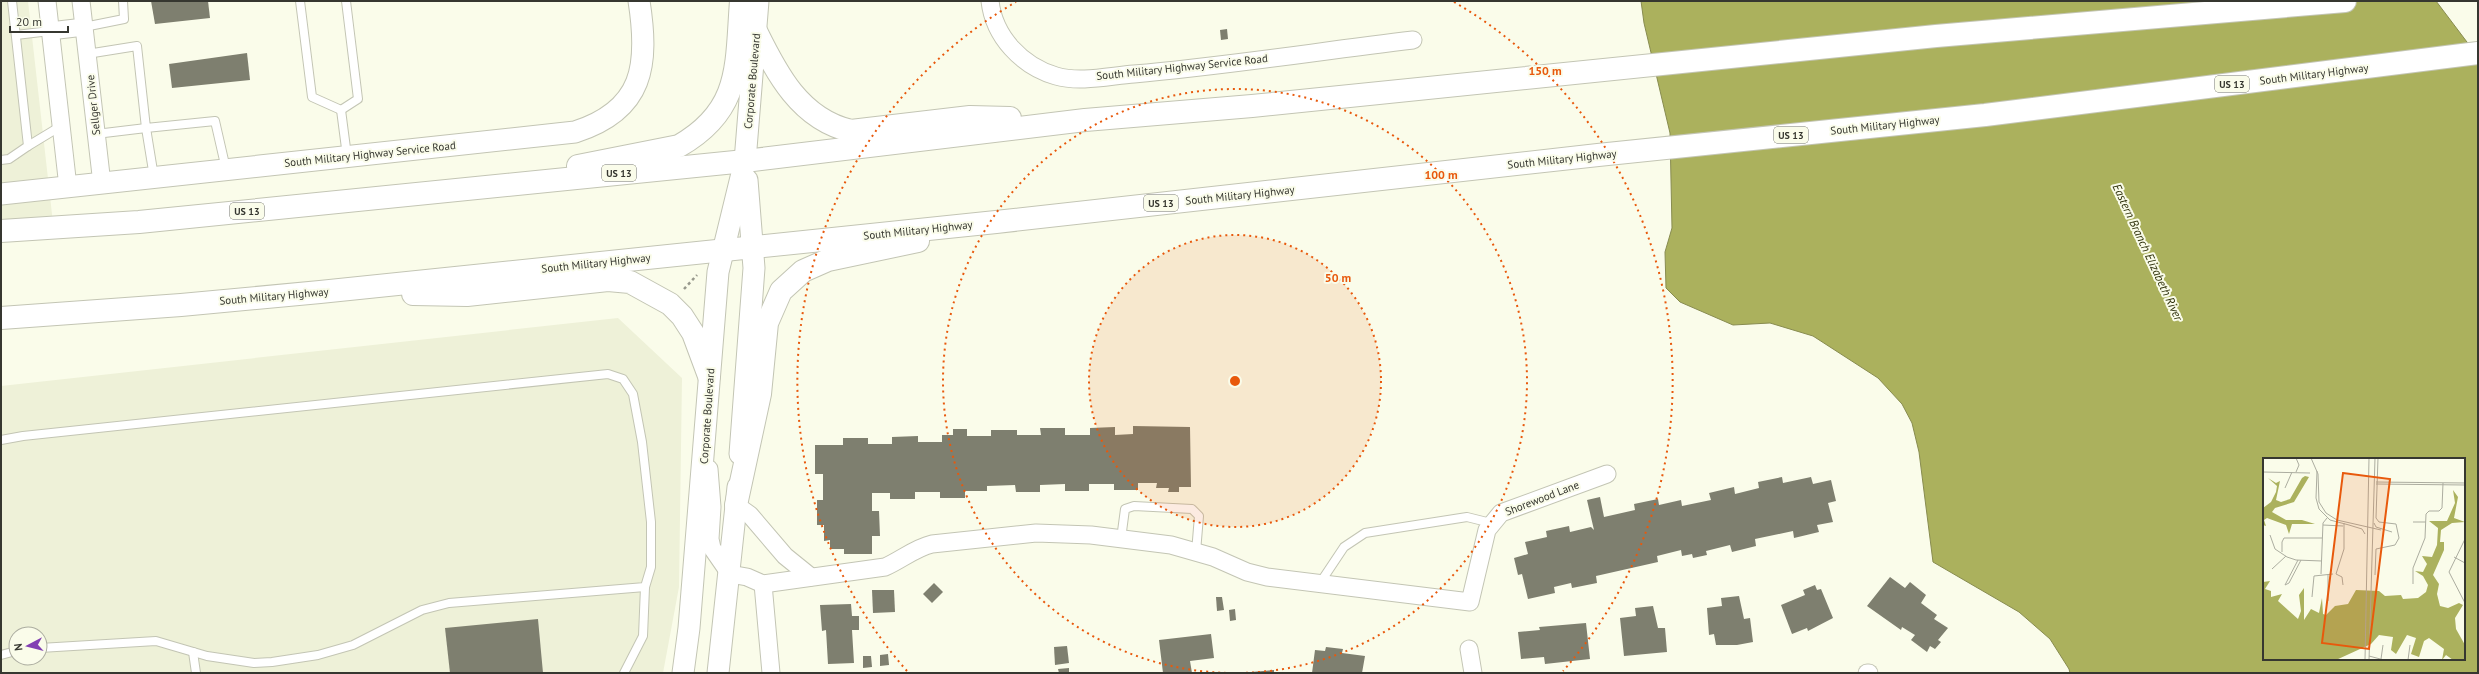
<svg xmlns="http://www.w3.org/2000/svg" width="2479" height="674" font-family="'PT Sans',sans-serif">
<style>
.built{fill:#eef1d8;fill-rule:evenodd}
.water{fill:#abb15d;stroke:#888c50;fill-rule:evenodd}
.building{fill:#7e7f6f}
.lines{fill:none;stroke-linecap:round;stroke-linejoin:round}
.service-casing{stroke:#c3c5b4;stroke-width:10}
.minor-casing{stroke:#c3c5b4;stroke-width:19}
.tertiary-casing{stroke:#c3c5b4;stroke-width:23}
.primary-casing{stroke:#c3c5b4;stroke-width:24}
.path{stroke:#97988c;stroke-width:2.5;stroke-dasharray:3 3;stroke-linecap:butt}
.service{stroke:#fff;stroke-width:8}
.minor{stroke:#fff;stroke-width:17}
.tertiary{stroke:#fff;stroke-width:21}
.primary{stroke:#fff;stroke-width:22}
.ring{fill:none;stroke:#e8590c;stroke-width:2;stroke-dasharray:2 4}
.labels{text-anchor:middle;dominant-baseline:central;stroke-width:4;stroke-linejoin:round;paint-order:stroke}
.shield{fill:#fafcea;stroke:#717268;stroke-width:1}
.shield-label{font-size:10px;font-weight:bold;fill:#363730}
.street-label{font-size:11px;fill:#363730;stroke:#fafcea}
.water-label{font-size:12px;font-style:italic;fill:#2f310c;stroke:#fafcea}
.inset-road{fill:none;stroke:#acada0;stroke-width:1}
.view{fill:#e8590c;fill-opacity:0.15;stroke:#e8590c;stroke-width:2}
.inset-edge{fill:none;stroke:#363730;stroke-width:2}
.centre{fill:#e8590c;stroke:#fafcea;stroke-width:2}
.ring-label{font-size:12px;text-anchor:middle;font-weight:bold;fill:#e8590c;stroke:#fafcea;stroke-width:4;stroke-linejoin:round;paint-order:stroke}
</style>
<rect width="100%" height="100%" fill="#fafcea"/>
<g class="built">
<polygon points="1,1 28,1 53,223 1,226"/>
<path d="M 618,318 L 682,378 L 679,587 L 663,673 L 1,673 L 1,386 ZM 16,634 L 40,634 L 40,658 L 16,658 Z"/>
</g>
<path class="water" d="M 1641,1 L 2436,1 L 2473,50 L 2478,65 L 2478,673 L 2070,673 L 2069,669 L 2050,639 L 2019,612 L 1933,562 L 1919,452 L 1912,423 L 1902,404 L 1878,378 L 1813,336 L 1770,323 L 1733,325 L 1680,302 L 1666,288 L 1665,252 L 1672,228 L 1670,133 L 1644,23 ZM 2264,459 L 2464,459 L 2464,659 L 2264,659 Z"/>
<g class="building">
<polygon points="151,1 208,1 210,18 155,24"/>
<polygon points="1227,29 1228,39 1221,40 1220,30"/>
<polygon points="247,53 250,80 172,88 169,64"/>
<polygon points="1133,426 1190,427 1191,487 1179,487 1179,492 1168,492 1169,488 1156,488 1157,483 1138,483 1138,490 1114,490 1114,484 1089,484 1089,491 1065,491 1065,484 1040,485 1040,492 1016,492 1015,485 987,486 987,491 965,491 965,498 940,498 940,492 915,492 915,499 890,499 890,493 872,493 872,511 879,511 880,536 872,536 872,554 844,554 844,549 830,549 830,540 824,541 824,525 817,525 817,500 823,500 823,474 815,474 815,445 843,445 843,438 868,438 868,444 892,444 892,437 918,436 918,442 942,442 942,435 953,435 953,429 967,429 967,436 991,436 991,430 1017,430 1017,435 1041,435 1040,428 1065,428 1065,435 1090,435 1090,428 1115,427 1115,435 1133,434"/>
<polygon points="1782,477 1783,483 1811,477 1813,484 1831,480 1836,501 1828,503 1833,522 1817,525 1819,532 1794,538 1793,531 1755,539 1756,546 1732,552 1730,545 1706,551 1707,555 1693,558 1692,554 1682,556 1681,550 1657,556 1658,562 1596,576 1597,583 1572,588 1571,583 1554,587 1555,593 1528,599 1522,574 1518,575 1514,558 1528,554 1525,542 1547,537 1546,531 1569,526 1570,532 1591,527 1594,530 1587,500 1600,497 1604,517 1635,510 1634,504 1658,499 1659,505 1681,500 1682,506 1711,500 1709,493 1734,487 1735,494 1759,488 1758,482"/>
<polygon points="1890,577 1905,588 1910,582 1926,595 1921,603 1937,615 1934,619 1948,628 1938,640 1941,642 1935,649 1930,646 1927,652 1911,640 1915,635 1902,627 1901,630 1867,606"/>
<polygon points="934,583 943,592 932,603 923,594"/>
<polygon points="1815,585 1817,590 1821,589 1833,618 1808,631 1807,628 1792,634 1781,605 1805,595 1803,590"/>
<polygon points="872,590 894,590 895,612 873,613"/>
<polygon points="1739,596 1744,619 1750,618 1753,642 1737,645 1716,645 1714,634 1709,635 1707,608 1722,606 1721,598"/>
<polygon points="1216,597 1222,597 1224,610 1217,611"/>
<polygon points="851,604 852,616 859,616 859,630 852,630 854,663 828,664 826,630 822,631 820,605"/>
<polygon points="1653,606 1658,628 1665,628 1667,652 1624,656 1620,618 1636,616 1635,608"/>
<polygon points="1235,609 1236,620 1230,621 1229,610"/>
<polygon points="538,619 543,673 450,673 445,628"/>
<polygon points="1586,623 1590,659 1545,664 1544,657 1521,659 1518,632 1540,630 1539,627"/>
<polygon points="1211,634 1214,658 1190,661 1192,673 1163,673 1159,640"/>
<polygon points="1067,646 1069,663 1055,665 1054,647"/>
<polygon points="1326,647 1343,649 1342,653 1365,656 1362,673 1312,673 1315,650 1325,651"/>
<polygon points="888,654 889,665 880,666 880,655"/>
<polygon points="863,656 871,656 872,667 863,668"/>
<polygon points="1069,668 1069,673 1059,673 1058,669"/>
<polygon points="1274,670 1274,673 1251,673 1251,672"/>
</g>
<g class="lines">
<defs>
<g id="service">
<polyline points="300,1 312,97 341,110"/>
<polyline points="84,27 124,19 123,1"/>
<polyline points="16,35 50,31"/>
<polyline points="87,54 137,46 146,128 215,121 226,169"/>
<polyline points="341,110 358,99 346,1"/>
<polyline points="341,110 347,156"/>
<polyline points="96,134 146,128 154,177"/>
<polyline points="28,146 61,126"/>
<polyline points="1,160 9,159 28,146 12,1"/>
<polyline points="1,440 23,436 608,374 623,379 633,394 642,442 651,522 651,567 645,587 449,603 422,610 353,645 318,655 272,662 254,663 207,656 156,641 40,648"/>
<polyline points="1121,539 1125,509 1134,506 1192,509 1199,516 1196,552"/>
<polyline points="1320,583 1344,547 1365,533 1467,517 1491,523"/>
<polyline points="193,652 196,673"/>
<polyline points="1,655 16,651"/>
<polyline points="624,673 643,636 645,587"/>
</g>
<g id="minor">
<polyline points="47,1 68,187"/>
<polyline points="81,1 102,184"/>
<path d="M 990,1 C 994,37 1022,66 1056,76 C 1080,83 1109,76 1134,74 C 1227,66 1320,51 1413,40"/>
<polyline points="50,31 84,27"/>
<path d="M 709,469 L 712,507 L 710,539 L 712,548 L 730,574 L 747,577 L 763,584 L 885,567 C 901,560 915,548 932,544 L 1036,533 L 1091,535 L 1171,545 L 1213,557 L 1247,572 L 1267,577 L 1470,602 L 1487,530 L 1501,513 L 1607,474"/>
<polyline points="736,505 750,515 785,556 811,577"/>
<polyline points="763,584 771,673"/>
<polyline points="1469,649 1473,673"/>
<polyline points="1867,673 1869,673"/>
</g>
<g id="tertiary">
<path d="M 1,194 L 575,132 C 644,110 649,65 639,1"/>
<polyline points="740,454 754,268 747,180"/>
<polyline points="683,673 689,628 718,272 745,161 758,1"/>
<polyline points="718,673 738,487"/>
</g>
<g id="primary">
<path d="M 756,31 C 777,74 800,119 851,131 L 970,117 L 1010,118"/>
<path d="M 578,166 L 679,146 C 742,110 736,65 741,1"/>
<polyline points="1,231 139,222 745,161 1085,120 1252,106 1936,36 2345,1"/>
<polyline points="413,294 467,295 608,280 630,282 670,304 682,316 693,333 709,376"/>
<polyline points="1,318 181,305 320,292 996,222 1598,155 1985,115 2478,53"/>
<polyline points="736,505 760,394 767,323 781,291 803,271 828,260 918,241"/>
</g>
</defs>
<use href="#service" class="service-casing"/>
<use href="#minor" class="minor-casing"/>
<use href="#tertiary" class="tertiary-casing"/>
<use href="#primary" class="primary-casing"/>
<polyline class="path" points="684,289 697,275"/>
<use href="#service" class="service"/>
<use href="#minor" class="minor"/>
<use href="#tertiary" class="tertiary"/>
<use href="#primary" class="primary"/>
</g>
<circle cx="1235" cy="381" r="146" fill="#e8590c" fill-opacity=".12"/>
<g class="ring">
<circle cx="1235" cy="381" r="146"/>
<path d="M1232 673A292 292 0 1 1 1238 673"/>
<path d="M907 671A438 438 0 0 1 1016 2M1454 2A438 438 0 0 1 1563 671"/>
</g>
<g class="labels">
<g class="shield">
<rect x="2215" y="76" width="34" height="16" rx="3"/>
<rect x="1774" y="127" width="34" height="16" rx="3"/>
<rect x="602" y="165" width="34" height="16" rx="3"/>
<rect x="1144" y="195" width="34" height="16" rx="3"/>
<rect x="230" y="203" width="34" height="16" rx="3"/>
</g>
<g class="shield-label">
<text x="2232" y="84">US 13</text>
<text x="1791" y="135">US 13</text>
<text x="619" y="173">US 13</text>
<text x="1161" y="203">US 13</text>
<text x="247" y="211">US 13</text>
</g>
<g class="street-label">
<text transform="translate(1182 67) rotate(-6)">South Military Highway Service Road</text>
<text transform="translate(2314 74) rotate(-7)">South Military Highway</text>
<text transform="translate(752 81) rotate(-85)">Corporate Boulevard</text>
<text transform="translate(93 105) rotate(-96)">Sellger Drive</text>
<text transform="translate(1885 125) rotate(-6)">South Military Highway</text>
<text transform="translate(370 154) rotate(-6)">South Military Highway Service Road</text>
<text transform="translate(1562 159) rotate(-6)">South Military Highway</text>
<text transform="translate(1240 195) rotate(-6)">South Military Highway</text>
<text transform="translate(918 230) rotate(-6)">South Military Highway</text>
<text transform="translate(596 263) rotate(-6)">South Military Highway</text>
<text transform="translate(274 296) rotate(-5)">South Military Highway</text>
<text transform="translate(707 416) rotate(-86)">Corporate Boulevard</text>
<text transform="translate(1542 498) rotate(-21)">Shorewood Lane</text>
</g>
<g class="water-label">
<text transform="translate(2148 252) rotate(65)">Eastern Branch Elizabeth River</text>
</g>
</g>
<g transform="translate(2263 458)">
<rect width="202" height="202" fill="#fafcea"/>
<path d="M 42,18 L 46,19 L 31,44 L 12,50 L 9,54 L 23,62 L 39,62 L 52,66 L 29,66 L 26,76 L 23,67 L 4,60 L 1,62 L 3,68 L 0,67 L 0,50 L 8,44 L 13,34 L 14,28 L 5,20 L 13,25 L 17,23 L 13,42 L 18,44 L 27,41 L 39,20 ZM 190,32 L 195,39 L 191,60 L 202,64 L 189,65 L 178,72 L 177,84 L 181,84 L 181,92 L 170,117 L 176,126 L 174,136 L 177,148 L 185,150 L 196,145 L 200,147 L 192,160 L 193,171 L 202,187 L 202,202 L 190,202 L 183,197 L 179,202 L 181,191 L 166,180 L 161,183 L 156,199 L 148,196 L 153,180 L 144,177 L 133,196 L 128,192 L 130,179 L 116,177 L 108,186 L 73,202 L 0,202 L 0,124 L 7,123 L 2,131 L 8,133 L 8,139 L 19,136 L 15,143 L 35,161 L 38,153 L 36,137 L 41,130 L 41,162 L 48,151 L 56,155 L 59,140 L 60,156 L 63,157 L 72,148 L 85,146 L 93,132 L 116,133 L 122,138 L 138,137 L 140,141 L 155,140 L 163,134 L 165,127 L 160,118 L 152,113 L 160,114 L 164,106 L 159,98 L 169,99 L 174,87 L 175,70 L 166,63 L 184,63 L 192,45 Z" fill="#abb15d"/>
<path class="inset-road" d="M 33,0 L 36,7 L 33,14M 48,0 L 55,16 L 56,44 L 63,55 L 74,62 L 118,72M 54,13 L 53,40 L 56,51 L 67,62 L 86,67M 0,14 L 47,15M 113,24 L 202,25M 113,26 L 202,27M 22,30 L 29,14M 150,64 L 163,64M 111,65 L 113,69 L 129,74M 60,67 L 80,68M 86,67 L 99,71 L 102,76M 7,77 L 12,91 L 24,99 L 33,102 L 59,103M 202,81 L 186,114 L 202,145M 19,94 L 19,84 L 21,80 L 59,80M 191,99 L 202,105M 35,102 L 22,127 L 26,125 L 38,102M 9,111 L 23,98M 58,116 L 60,65 L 64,60M 112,117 L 113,91 L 132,87 L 136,80 L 133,66 L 116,64 L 113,60 L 115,0M 150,126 L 150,110 L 162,80 L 163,56 L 166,53 L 176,53 L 179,50 L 180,25M 80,127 L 79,119 L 73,116 L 81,91 L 81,65M 49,139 L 51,118 L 70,116M 65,143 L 65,116M 106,198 L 121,202M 118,201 L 120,187M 102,202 L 106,0M 106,202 L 112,0M 145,202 L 147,187"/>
<path class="view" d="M 80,15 L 127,21 L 106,191 L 59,185 Z"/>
<rect width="202" height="202" class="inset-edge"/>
</g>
<circle cx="1235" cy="381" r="6" class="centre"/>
<g class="ring-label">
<text x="1545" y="75">150 m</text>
<text x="1441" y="179">100 m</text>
<text x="1338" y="282">50 m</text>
</g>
<rect width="2479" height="674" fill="none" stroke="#363730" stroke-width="4"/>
<g transform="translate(28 646) rotate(263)"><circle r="19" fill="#fafcea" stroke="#acada0"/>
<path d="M0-3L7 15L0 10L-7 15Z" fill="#823fb3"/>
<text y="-6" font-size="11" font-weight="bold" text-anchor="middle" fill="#363730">N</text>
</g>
<path d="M10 26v6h58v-6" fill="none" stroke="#363730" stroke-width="2"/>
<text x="16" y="26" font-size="12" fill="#363730" stroke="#fafcea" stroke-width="3" paint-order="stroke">20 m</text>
</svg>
